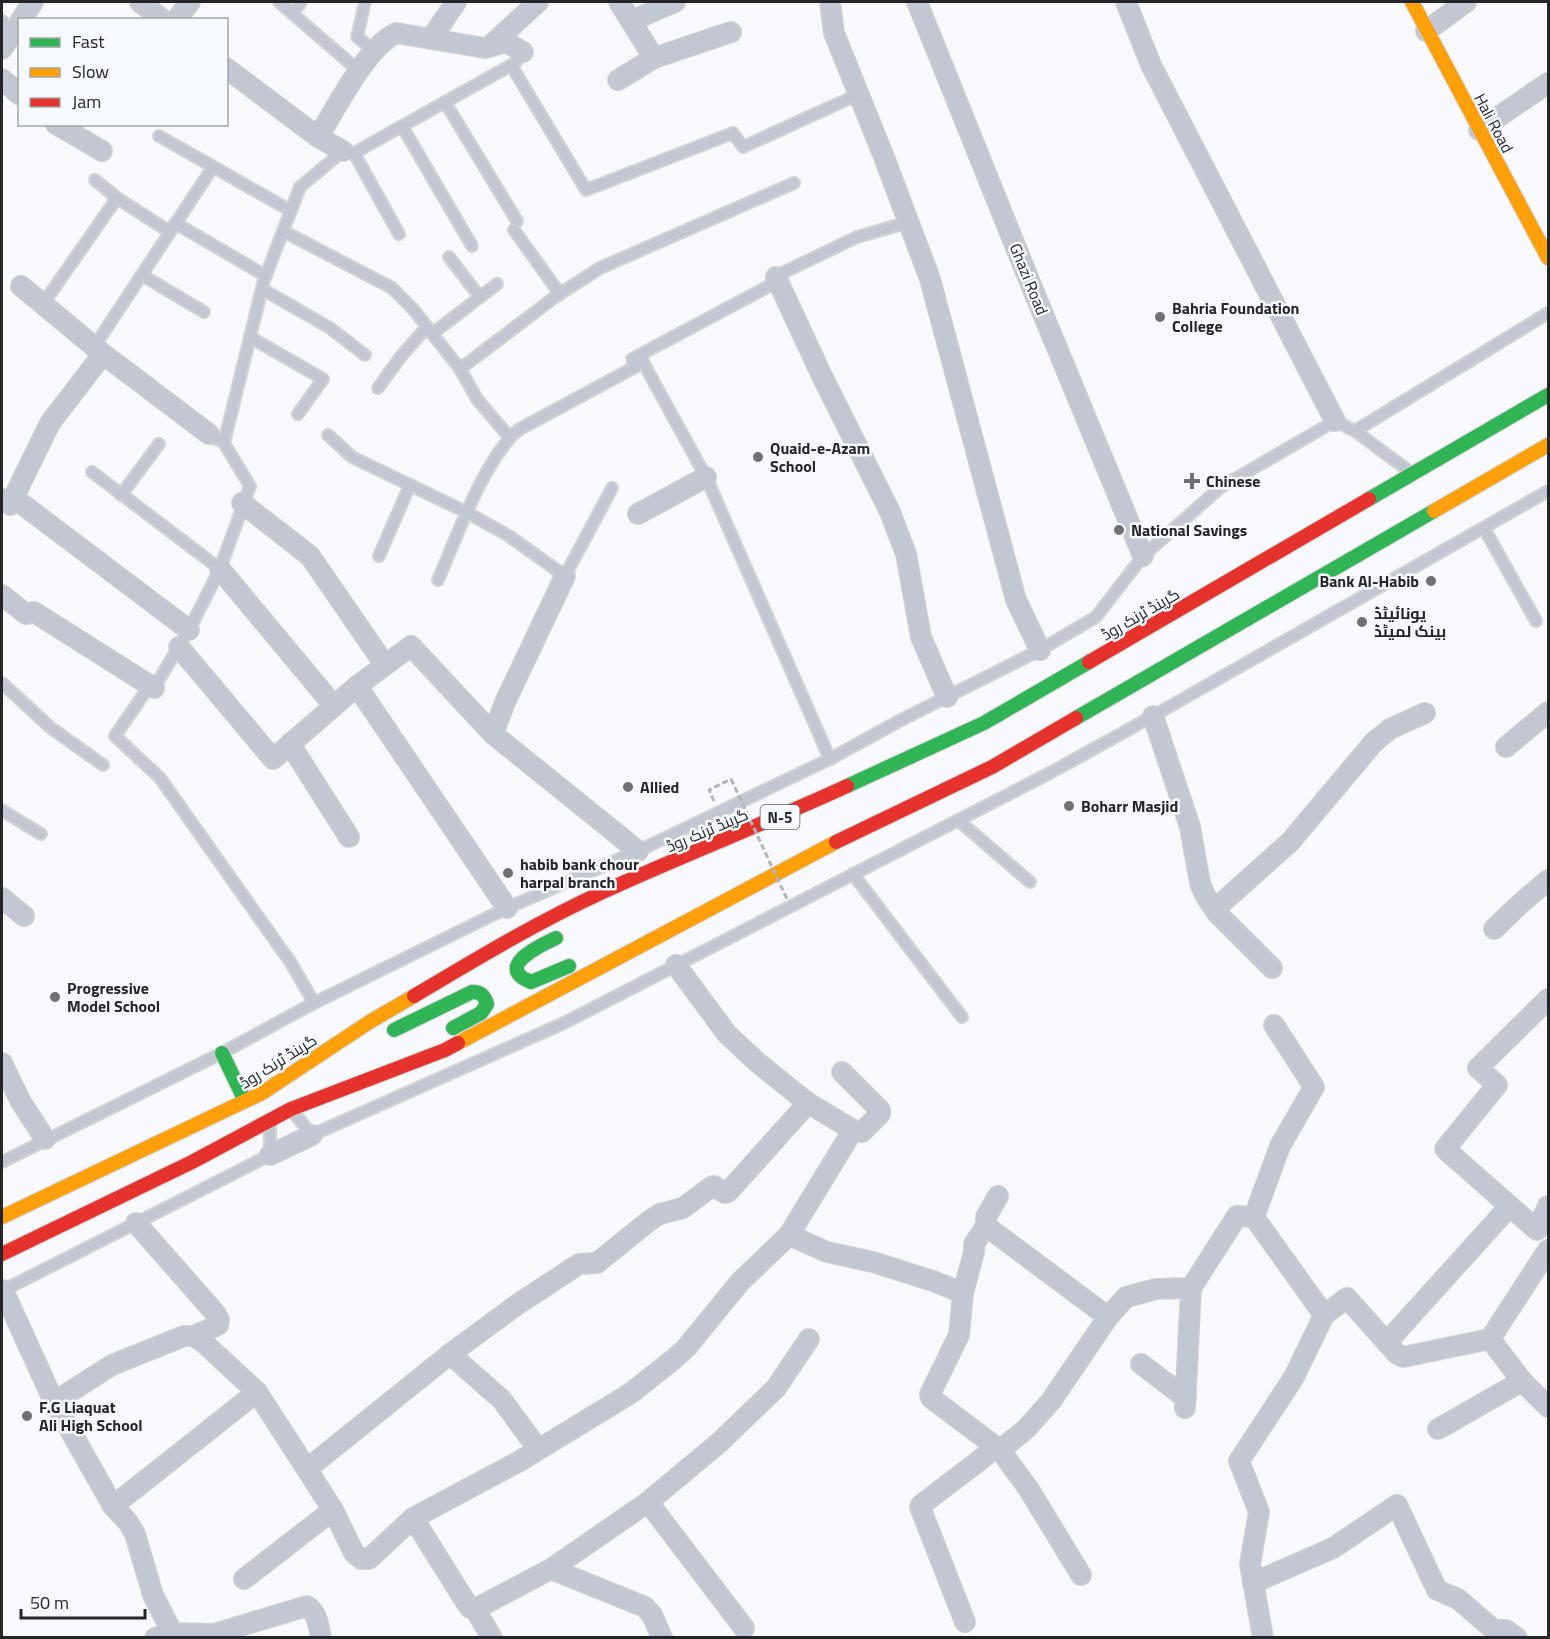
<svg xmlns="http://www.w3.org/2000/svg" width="1550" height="1639" font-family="'Titillium Web',Cairo,sans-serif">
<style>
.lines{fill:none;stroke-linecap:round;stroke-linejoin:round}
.lane-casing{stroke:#d2d3d5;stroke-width:14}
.street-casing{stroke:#d2d3d5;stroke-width:22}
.fast-casing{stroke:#d2d3d5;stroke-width:16}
.slow-casing{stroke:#d2d3d5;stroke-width:16}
.jam-casing{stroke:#d2d3d5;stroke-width:16}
.path{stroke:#b2b5bd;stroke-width:3;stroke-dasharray:6 3;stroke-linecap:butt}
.lane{stroke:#c3c7d2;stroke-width:10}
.street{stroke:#c3c7d2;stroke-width:20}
.fast{stroke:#30b455;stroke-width:14}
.slow{stroke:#ff9f0a;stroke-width:14}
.jam{stroke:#e5322d;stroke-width:14}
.path-bridge{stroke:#b2b5bd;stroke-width:3;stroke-dasharray:6 3;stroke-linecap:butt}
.poi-dot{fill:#6e7072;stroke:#f6f9fd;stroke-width:2}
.labels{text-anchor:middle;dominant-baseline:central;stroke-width:5;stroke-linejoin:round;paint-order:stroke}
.shield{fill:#f6f9fd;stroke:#646568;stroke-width:1.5}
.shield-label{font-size:15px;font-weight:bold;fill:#252628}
.street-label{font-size:16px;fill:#252628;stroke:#f6f9fd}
.poi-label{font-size:16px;font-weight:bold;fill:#252628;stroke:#f6f9fd;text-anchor:start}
</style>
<rect width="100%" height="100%" fill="#f7f9fc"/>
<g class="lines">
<defs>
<g id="lane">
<polyline points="279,2 359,71"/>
<polyline points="365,2 357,37 375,51"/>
<polyline points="293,14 301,2"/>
<polyline points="2,21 14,30"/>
<polyline points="511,65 586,190 733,133 743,147 859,94"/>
<polyline points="445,102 517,221"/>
<polyline points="402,126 472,246"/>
<polyline points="159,136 291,211"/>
<polyline points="354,153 399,234"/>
<polyline points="95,180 117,198 170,232"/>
<polyline points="175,223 266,276"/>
<polyline points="514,230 560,294"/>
<polyline points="283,231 392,288 413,309 460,369 477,399 510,438"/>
<polyline points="449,257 479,296"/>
<polyline points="142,275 204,312"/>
<polyline points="262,289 330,328 365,355"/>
<polyline points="43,304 117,198"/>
<polyline points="432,334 497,284"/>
<polyline points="250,337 323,379 298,414"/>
<polyline points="94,347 213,167"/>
<polyline points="639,355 706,477 830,759"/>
<polyline points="460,369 555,297 600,268 794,183"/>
<polyline points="378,388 402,355 427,327"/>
<polyline points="1355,431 1409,471"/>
<polyline points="328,435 352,457 468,513 509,536 565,576 612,488"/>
<polyline points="224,443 264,280 300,187 343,151 354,153 515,63 523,52"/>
<polyline points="92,472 220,569"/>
<polyline points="121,495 159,444"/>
<polyline points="1484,528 1536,621"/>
<polyline points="379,556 410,485"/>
<path d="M 438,580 C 457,537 483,461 518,430 L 635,367 L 632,359 L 773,284 L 772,278 L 857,237 L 909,222"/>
<polyline points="2,683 51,728 103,765"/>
<polyline points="150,685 115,736 160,778 291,963 314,1003"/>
<polyline points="154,688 189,630 220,569 250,486 224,443 209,434"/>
<polyline points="2,812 3,811 41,834"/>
<polyline points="958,820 1030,882"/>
<polyline points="853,874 962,1017"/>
<polyline points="293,1112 312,1135 564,1023 1050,773 1153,716 1548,491"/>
<polyline points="2,1162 222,1053 314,1003 507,908 638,851 830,759 901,720 1040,650 1096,617 1143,556 1221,487 1335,421 1355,431 1548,313"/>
<polyline points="2,1291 270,1155 270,1126"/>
</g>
<g id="street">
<polyline points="140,2 163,20"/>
<polyline points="619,2 654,58"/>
<polyline points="830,2 834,33 884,157 930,279 1016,600 1040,650"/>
<polyline points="917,2 1029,280 1143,556"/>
<polyline points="1126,2 1151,65 1335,421"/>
<polyline points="21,20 33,2"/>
<polyline points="176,20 190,2"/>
<polyline points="631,21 675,2"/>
<polyline points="1426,31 1466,2"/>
<polyline points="431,39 456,2"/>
<polyline points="489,47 538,2"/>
<polyline points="2,49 20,22"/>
<polyline points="226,68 318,137 343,151"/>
<polyline points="2,79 20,95"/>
<polyline points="618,80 654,58 731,32"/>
<polyline points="56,124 102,151"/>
<polyline points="1479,130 1548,83"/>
<path d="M 318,137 C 337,107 365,49 396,33 L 485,48 L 506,42 L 523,52"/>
<polyline points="776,277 821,374 890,512 906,554 921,637 947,697"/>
<polyline points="103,354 209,434"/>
<polyline points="14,498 189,630"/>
<polyline points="2,499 10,505 50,423 103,354 21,286"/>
<polyline points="242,503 310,556 385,665"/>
<polyline points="638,514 706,477"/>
<polyline points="220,569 334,706"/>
<polyline points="565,576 506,700 493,734 638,851"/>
<polyline points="2,595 26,614 34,612 154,688"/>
<polyline points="179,647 273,759 357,686"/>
<polyline points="1153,716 1190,827 1200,883 1205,895 1217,913 1272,968"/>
<polyline points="493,734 411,646 357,686 507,908"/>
<polyline points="290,744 349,837"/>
<polyline points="1506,747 1548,712"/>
<polyline points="2,898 24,916"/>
<polyline points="1215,909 1290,842 1374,742 1390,729 1425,713"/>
<polyline points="1494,929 1520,904 1548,880"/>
<polyline points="676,965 727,1034 757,1062 808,1103 853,1130 862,1132 880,1114 880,1110 842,1072"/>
<polyline points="1548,999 1478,1068 1497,1085 1445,1149 1537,1230 1548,1206"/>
<polyline points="1274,1025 1314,1087 1280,1146 1254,1217 1324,1315 1347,1298 1397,1354 1403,1357 1490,1339 1548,1250"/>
<polyline points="2,1063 21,1102 45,1139"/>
<polyline points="270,1155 312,1135"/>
<polyline points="136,1223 216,1314 219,1320 218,1325 194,1336"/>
<polyline points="986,1226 1108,1317"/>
<polyline points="789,1235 827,1252 873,1262 933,1281 963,1293 959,1335 930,1394 931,1398 1000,1450 1026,1429 1051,1401 1108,1317 1126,1297 1156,1289 1191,1288 1237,1216 1254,1217"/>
<polyline points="3,1290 54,1402 113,1506 128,1522 135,1534 153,1595 175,1638"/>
<polyline points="963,1293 974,1252 974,1244 986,1226 986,1217 998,1196"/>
<polyline points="1490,1339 1522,1381 1548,1407"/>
<polyline points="1387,1342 1509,1207"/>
<polyline points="450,1354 502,1400 538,1449"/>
<polyline points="1141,1364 1186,1398"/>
<polyline points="54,1402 112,1365 184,1336 194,1336 204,1343 257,1392 333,1510 354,1553 361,1559 369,1559 413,1518 518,1462 631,1393 674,1359 686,1348 740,1282 789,1235 853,1130"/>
<polyline points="1185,1408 1191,1288"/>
<polyline points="1438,1429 1522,1381"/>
<polyline points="1000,1450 1028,1488 1081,1575"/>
<polyline points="307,1469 450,1354 518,1304 579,1264 597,1263 649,1221 660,1214 683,1208 711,1187 714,1186 725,1193 728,1192 808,1103"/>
<polyline points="648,1502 744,1628"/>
<polyline points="113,1506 257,1392"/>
<polyline points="413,1518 467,1604 470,1608 475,1609 551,1569 648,1502 720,1442 776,1388 809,1339"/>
<polyline points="551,1569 645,1607 652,1615 662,1638"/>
<polyline points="244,1579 333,1510"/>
<polyline points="1253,1583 1333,1548 1397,1505 1437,1590 1458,1599 1494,1630 1506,1630 1517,1638"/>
<polyline points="475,1609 492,1638"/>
<polyline points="965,1622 920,1507 921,1505 997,1447"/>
<path d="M 155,1638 L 172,1633 L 214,1634 L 307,1606 C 318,1613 318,1625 321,1638"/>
<polyline points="1263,1638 1250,1564 1259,1512 1239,1461 1294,1377 1324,1315"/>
</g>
<g id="fast">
<polyline points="1369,499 1548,395"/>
<polyline points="1076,718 1434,511"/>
<polyline points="847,786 984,723 1089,662"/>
<path d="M 556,938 C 541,945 493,967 531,982 L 569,966"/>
<path d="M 394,1030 L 472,992 C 481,992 484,995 487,1004 L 481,1013 L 453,1028"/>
<polyline points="222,1053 245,1101"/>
</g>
<g id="slow">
<polyline points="1412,2 1548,258"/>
<polyline points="1434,511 1548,445"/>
<polyline points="458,1043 836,842"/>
<polyline points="2,1217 262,1093 371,1021 414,996"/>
</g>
<g id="jam">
<polyline points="1089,662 1369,499"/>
<polyline points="836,842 992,767 1076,718"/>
<path d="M 414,996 C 476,959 539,921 605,891 C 685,854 767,823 847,786"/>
<polyline points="2,1254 192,1162 291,1109 445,1050 458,1043"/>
</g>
</defs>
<use href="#lane" class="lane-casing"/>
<use href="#street" class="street-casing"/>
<use href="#fast" class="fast-casing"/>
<use href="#slow" class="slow-casing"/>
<use href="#jam" class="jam-casing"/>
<polyline class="path" points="714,801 709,790 731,779"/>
<use href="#lane" class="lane"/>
<use href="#street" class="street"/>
<use href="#fast" class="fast"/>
<use href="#slow" class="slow"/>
<use href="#jam" class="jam"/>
<polyline class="path-bridge" points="731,779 787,899"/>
</g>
<g class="poi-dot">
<circle cx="1160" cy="317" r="6"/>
<circle cx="758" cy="457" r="6"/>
<path d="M1189 472h6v6h6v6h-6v6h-6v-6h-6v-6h6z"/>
<circle cx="1119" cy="530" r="6"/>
<circle cx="1431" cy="581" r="6"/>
<circle cx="1362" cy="622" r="6"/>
<circle cx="628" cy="787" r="6"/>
<circle cx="1069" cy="806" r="6"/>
<circle cx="508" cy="873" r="6"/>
<circle cx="55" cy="997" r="6"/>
<circle cx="27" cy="1416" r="6"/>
</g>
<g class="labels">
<rect class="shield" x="760.5" y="805" width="39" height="24" rx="4.5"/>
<g class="shield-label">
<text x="780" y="817">N-5</text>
</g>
<g class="street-label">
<text transform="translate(1494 123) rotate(62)">Hali Road</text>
<text transform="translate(1029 279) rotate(68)">Ghazi Road</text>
<text transform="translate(1140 614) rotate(-30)">گرینڈ ٹرنک روڈ</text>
<text transform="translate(707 830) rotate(-23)">گرینڈ ٹرنک روڈ</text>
<text transform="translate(278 1061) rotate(-32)">گرینڈ ٹرنک روڈ</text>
</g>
<g class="poi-label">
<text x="1172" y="308">Bahria Foundation<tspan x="1172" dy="18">College</tspan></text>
<text x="770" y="448">Quaid-e-Azam<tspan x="770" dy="18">School</tspan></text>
<text x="1206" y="481">Chinese</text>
<text x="1131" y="530">National Savings</text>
<text x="1419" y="581" text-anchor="end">Bank Al-Habib</text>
<text x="1374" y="613">یونائیٹڈ<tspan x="1374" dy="18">بینک لمیٹڈ</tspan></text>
<text x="640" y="787">Allied</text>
<text x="1081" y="806">Boharr Masjid</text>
<text x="520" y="864">habib bank chour<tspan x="520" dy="18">harpal branch</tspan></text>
<text x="67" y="988">Progressive<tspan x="67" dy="18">Model School</tspan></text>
<text x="39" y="1407">F.G Liaquat<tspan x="39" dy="18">Ali High School</tspan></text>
</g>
</g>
<rect width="1550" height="1639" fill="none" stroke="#252628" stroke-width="6"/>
<rect x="18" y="18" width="210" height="108" fill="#f6f9fd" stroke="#a2a5a8" stroke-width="1.5"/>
<rect x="30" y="38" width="30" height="9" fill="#30b455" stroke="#a2a5a8" stroke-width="1.5"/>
<text x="72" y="48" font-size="18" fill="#252628">Fast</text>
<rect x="30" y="68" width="30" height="9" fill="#ff9f0a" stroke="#a2a5a8" stroke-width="1.5"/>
<text x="72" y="78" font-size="18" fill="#252628">Slow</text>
<rect x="30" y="98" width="30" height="9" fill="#e5322d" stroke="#a2a5a8" stroke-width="1.5"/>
<text x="72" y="108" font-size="18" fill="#252628">Jam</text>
<path d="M21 1609v9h124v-9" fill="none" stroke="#252628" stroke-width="3"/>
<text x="30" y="1609" font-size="18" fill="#252628" stroke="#f6f9fd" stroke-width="4.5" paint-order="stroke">50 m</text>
</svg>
